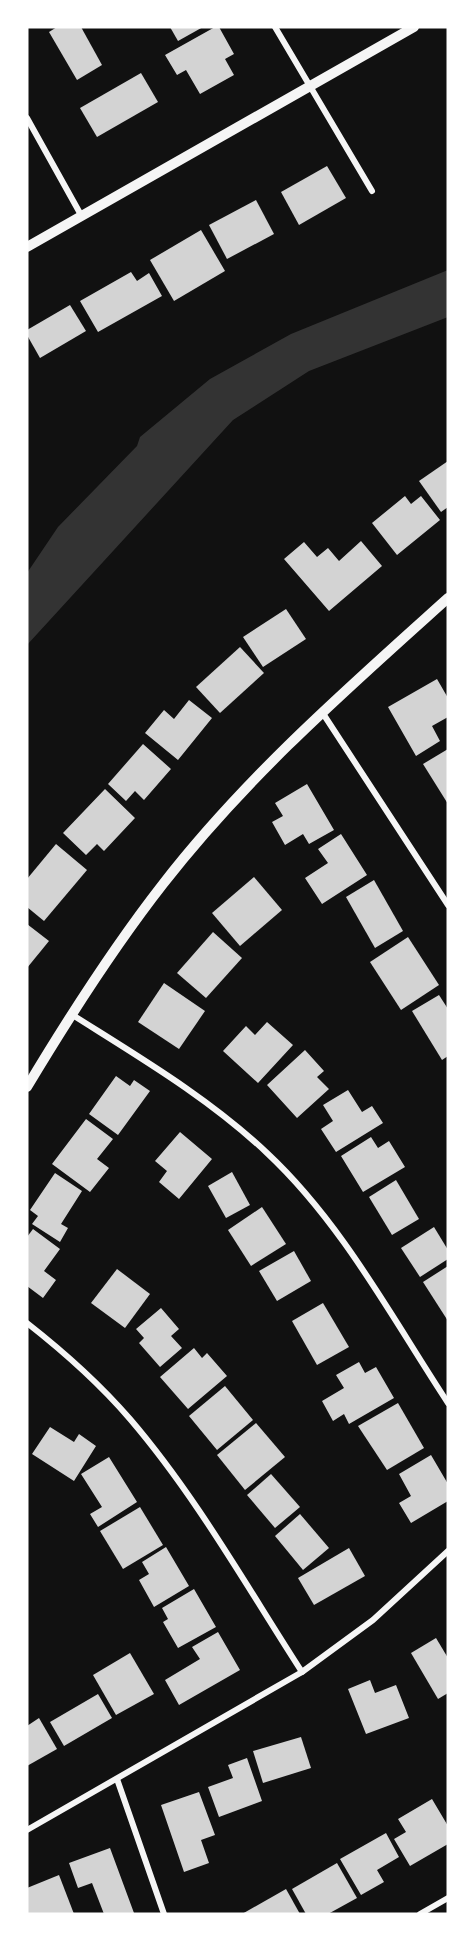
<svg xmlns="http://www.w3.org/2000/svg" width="475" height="1941" font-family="Lato,sans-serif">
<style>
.water{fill:#333}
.building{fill:#d3d3d3}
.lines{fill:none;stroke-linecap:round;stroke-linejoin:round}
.minor{stroke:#f5f5f5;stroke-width:6}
.tertiary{stroke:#f5f5f5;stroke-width:10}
</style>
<rect width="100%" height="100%" fill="#111"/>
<polygon class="water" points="448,270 448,317 309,371 233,420 27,645 27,573 58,527 137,446 140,437 210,379 291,334"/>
<g class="building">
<polygon points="57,27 81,27 102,65 77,80 49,32"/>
<polygon points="170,27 203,27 178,41"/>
<polygon points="215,27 219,27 234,54 225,59 234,75 200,94 186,70 177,75 165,55"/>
<polygon points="141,73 158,102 97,137 80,108"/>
<polygon points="327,166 346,198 299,225 281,192"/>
<polygon points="256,200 274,234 227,259 209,225"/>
<polygon points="201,230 225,271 174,301 150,260"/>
<polygon points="131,272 137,281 149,273 162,296 98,332 80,301"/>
<polygon points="70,305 86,331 40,358 27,335 27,330"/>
<polygon points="448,461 448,507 441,512 419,481"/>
<polygon points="405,496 411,504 421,496 440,520 397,555 372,523"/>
<polygon points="361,541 382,566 329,611 284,559 304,542 317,557 328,548 339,561"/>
<polygon points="286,609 306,639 263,667 243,637"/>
<polygon points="240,647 264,673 220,713 196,687"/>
<polygon points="437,679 448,698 448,717 432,726 440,741 416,756 388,707"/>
<polygon points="189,700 212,718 178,760 145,733 164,710 174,719"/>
<polygon points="143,744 171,769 144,800 135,791 126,801 108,784"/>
<polygon points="448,749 448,804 423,764"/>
<polygon points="307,784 334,830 309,844 303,834 285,845 272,822 283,816 275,803"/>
<polygon points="105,789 135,818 104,851 97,844 86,855 63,833"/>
<polygon points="341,834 367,875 322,904 305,878 328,863 318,849"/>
<polygon points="56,844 87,870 44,921 27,907 27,879"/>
<polygon points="254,877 282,910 240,946 212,913"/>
<polygon points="374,880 403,931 375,948 346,897"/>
<polygon points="27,924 49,941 27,968"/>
<polygon points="213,932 242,958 206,998 177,973"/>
<polygon points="408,937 439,985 401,1010 370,962"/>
<polygon points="164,983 205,1011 179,1049 138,1022"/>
<polygon points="439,995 448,1009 448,1056 442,1060 412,1011"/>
<polygon points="267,1022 293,1045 258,1083 223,1051 246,1026 255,1035"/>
<polygon points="305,1050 324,1071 317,1077 329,1089 297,1118 267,1085"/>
<polygon points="116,1076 130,1086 134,1080 150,1091 118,1135 89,1114"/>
<polygon points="348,1090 362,1112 372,1106 383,1123 336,1152 321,1129 333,1121 323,1105"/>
<polygon points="86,1119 113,1139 97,1159 109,1168 90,1192 52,1164"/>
<polygon points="180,1132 212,1159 179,1199 159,1182 167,1171 155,1161"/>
<polygon points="371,1137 378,1148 389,1141 405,1167 363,1192 341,1156"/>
<polygon points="232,1172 250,1205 226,1218 208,1186"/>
<polygon points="55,1173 82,1191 61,1224 68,1228 60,1242 32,1224 38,1216 30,1210"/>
<polygon points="396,1180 419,1219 392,1235 369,1197"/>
<polygon points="262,1207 286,1244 251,1266 228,1230"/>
<polygon points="434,1227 448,1250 448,1259 420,1277 401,1248"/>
<polygon points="33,1229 60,1249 44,1271 56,1280 43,1298 27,1286 27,1237"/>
<polygon points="294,1251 311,1281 277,1301 259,1271"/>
<polygon points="448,1266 448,1321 423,1282"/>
<polygon points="117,1269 150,1294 125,1328 91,1303"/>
<polygon points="323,1303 349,1347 317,1365 292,1321"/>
<polygon points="161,1308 179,1329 171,1336 182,1348 160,1367 139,1343 144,1338 136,1329"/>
<polygon points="194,1348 202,1358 207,1353 227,1376 188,1409 160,1377"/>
<polygon points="359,1362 365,1373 376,1367 394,1398 349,1424 344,1414 333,1421 322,1401 344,1388 336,1375"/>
<polygon points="225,1386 253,1420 217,1450 189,1416"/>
<polygon points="398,1403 424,1448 387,1470 358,1426"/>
<polygon points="256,1423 285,1457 245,1490 217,1455"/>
<polygon points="50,1427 74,1442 79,1434 96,1446 74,1481 32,1454"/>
<polygon points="431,1455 448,1484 448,1501 411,1523 399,1503 411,1496 399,1474"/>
<polygon points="109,1457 137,1502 98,1527 90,1514 102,1507 81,1474"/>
<polygon points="271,1474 300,1507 275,1528 247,1495"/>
<polygon points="140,1507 163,1545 123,1569 100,1531"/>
<polygon points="300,1514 329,1548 303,1570 275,1536"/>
<polygon points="166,1547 189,1586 154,1607 139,1580 149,1574 142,1562"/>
<polygon points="349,1548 365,1576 314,1605 298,1578"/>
<polygon points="194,1589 216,1627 178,1648 163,1622 168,1619 162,1608"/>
<polygon points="218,1632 240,1670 179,1705 165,1680 200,1659 192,1647"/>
<polygon points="436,1638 448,1658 448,1693 438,1699 411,1653"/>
<polygon points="130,1653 154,1694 116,1715 93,1675"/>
<polygon points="370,1680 375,1693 396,1685 409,1718 366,1734 348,1689"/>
<polygon points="98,1694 112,1718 64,1746 50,1722"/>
<polygon points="39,1718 57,1749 27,1766 27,1726"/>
<polygon points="301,1737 311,1768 263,1783 253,1751"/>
<polygon points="247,1758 262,1801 219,1817 208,1787 233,1778 228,1765"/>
<polygon points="199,1792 215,1835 201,1840 209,1863 184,1872 161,1805"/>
<polygon points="432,1799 448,1826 448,1844 410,1866 394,1839 406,1832 398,1819"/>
<polygon points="386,1833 399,1857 377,1870 384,1882 361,1895 340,1859"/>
<polygon points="110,1848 134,1913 131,1914 104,1914 92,1883 78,1888 69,1863"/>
<polygon points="337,1863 357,1898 328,1914 306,1914 292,1889"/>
<polygon points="59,1875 74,1914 27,1914 27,1888"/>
<polygon points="286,1889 300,1914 242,1914"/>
</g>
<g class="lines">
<g class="minor">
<polyline points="275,27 372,191"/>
<polyline points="27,118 81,215"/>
<polyline points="322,712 448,905"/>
<path d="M 71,1014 C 139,1057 209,1098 267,1153 C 342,1223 392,1318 448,1403"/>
<path d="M 27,1323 C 64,1352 99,1383 130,1419 C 196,1496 247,1587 302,1672"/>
<polyline points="117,1779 164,1914"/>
<polyline points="27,1830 302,1672 373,1620 448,1551"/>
<polyline points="420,1914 448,1898"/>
</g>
<g class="tertiary">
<polyline points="27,247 414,27"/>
<path d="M 27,1087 C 69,1017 113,948 163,884 C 246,777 348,688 448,598"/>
</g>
</g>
<rect width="475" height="1941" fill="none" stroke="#ffffff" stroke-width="57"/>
</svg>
